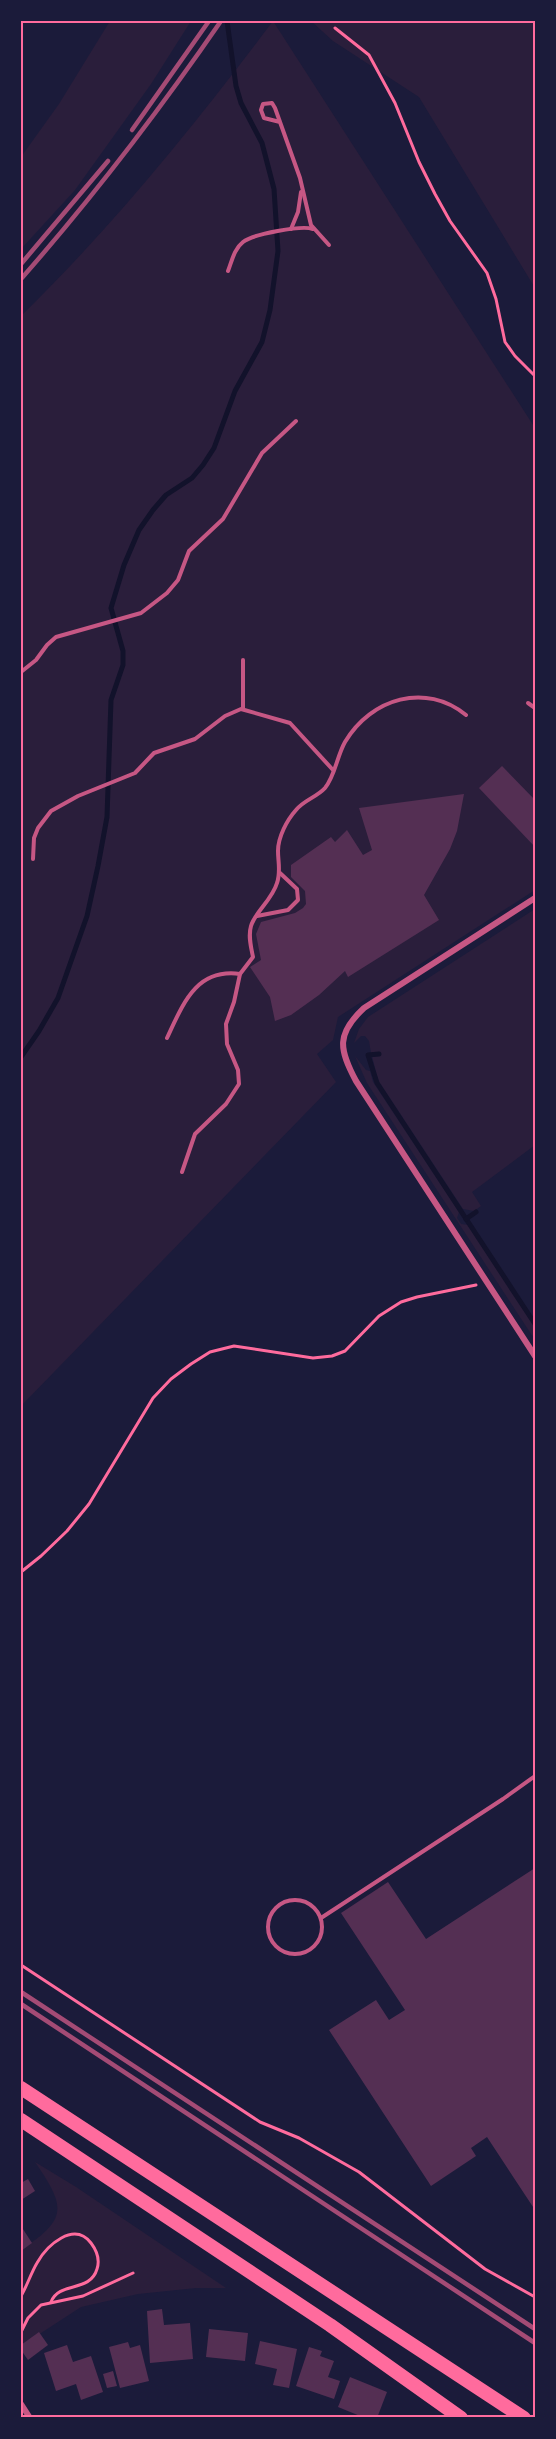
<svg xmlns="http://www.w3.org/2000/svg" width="556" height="2439" font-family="'Asap Condensed',sans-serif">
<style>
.green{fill:#2a1e3b}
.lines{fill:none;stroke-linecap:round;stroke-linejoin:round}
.stream{stroke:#12122b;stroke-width:5}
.building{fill:#542f53}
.path{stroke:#ff6b9d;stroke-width:3}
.service{stroke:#c65784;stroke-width:4}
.minor{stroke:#c65784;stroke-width:6}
.trunk{stroke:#ff6b9d;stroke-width:14}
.rail{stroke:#a44b75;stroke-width:4.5}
.neatline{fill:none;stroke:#ff6b9d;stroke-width:2}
</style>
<rect width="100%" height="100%" fill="#1b1b3a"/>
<g class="green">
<polygon points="110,21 191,21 151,84 75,190 21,249 21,157 59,104"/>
<path d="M 273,21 L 535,428 L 535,890 L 338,1017 L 333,1040 L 317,1054 L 336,1082 L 21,1406 L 21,316 C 114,225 195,125 273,21 Z"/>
<polygon points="311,21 535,21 535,288 419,97 333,41"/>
<polygon points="535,909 535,1145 472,1192 481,1206 474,1211 463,1209 378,1080 372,1056 380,1056 378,1052 371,1053 369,1041 365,1036 361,1036 354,1043 359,1029 368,1017"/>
<polygon points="355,1056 366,1070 370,1071 373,1082 459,1212 457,1218 461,1224 469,1225 535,1327 535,1340 367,1083"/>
<path d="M 35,2162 L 76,2187 L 226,2288 L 196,2288 L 138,2294 L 81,2307 L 21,2346 L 21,2250 C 68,2219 66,2207 35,2162 Z"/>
</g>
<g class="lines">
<g class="stream">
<polyline points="379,1054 368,1055 377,1083 535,1324"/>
<polyline points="21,1057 39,1031 58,998 87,916 98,866 107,817 111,700 123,665 123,651 111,608 124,565 139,530 153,510 166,495 192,478 203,465 214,448 235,391 262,342 270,310 278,251 274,189 262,143 241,103 236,86 227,21"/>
<polyline points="466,1219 476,1212"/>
</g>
</g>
<g class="building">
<polygon points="502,766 535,800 535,847 479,788"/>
<polygon points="464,794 457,831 450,849 424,895 439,920 348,977 345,971 319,995 291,1015 275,1021 270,997 250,967 261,960 256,934 261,922 295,913 303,908 306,904 305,891 291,877 291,865 331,837 335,842 347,830 363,855 372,850 359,808"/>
<polygon points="535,1868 535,2210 487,2137 471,2148 476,2156 431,2186 329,2030 376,2000 389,2020 405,2010 341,1913 388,1882 426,1939"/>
<polygon points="28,2179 35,2191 21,2200 21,2183"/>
<polygon points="21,2226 32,2243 21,2251"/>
<polygon points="162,2309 164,2325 190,2323 193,2359 150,2363 147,2311"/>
<polygon points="209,2329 248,2333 245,2361 206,2357"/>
<polygon points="39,2332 48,2345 28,2360 21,2350 21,2345"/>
<polygon points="260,2341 297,2349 289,2388 273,2385 277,2369 255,2364"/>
<polygon points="128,2342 130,2348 140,2345 149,2381 120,2388 109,2347"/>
<polygon points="67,2345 73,2362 91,2356 103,2392 81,2400 76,2384 56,2391 44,2353"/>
<polygon points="309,2347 322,2351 320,2356 334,2361 328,2377 340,2381 334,2399 296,2386"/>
<polygon points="113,2371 117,2386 107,2388 103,2374"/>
<polygon points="350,2377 387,2392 377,2418 365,2418 338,2407"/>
</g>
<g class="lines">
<g class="path">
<polyline points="335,28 369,55 395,103 419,162 435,194 450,221 487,273 496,299 505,342 515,356 535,376"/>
<polyline points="21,1572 41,1556 67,1531 89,1504 153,1398 171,1379 191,1364 210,1352 234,1346 313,1358 332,1356 345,1351 379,1316 401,1302 417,1297 476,1285"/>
<polyline points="21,1965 260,2122 299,2138 359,2172 485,2269 535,2297"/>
<path d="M 21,2296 C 27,2286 31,2273 37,2263 C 47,2245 74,2221 91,2243 C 97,2251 100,2260 97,2269 C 90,2293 59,2281 51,2302"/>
<polyline points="21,2332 28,2318 41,2305 83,2296 133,2273"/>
</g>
<g class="service">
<polyline points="280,122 264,118 261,110 263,104 272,103 275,108 300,178 311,225 329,245"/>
<polyline points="291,229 298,212 301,192"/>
<path d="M 228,271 C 232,261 234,249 243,242 C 253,234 302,225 313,229"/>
<polyline points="243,660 243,709"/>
<polyline points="21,672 36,660 47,645 56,637 141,613 167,593 178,580 189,551 223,519 262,453 296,421"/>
<polyline points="528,703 535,708"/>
<polyline points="33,859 34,838 38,828 51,811 78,796 135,773 154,753 195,739 225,716 241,709 290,723 333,770"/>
<polyline points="257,916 288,910 298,900 297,889 280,873"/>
<path d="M 167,1038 C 183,1004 196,968 240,974"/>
<path d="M 182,1172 L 195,1134 L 226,1104 L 239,1084 L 238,1070 L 227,1044 L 226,1024 L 234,1002 L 240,974 L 253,957 C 251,947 248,936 251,926 C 255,912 272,900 277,883 C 281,872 278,862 278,851 C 278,837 287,820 296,810 C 304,800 317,797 325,788 C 335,776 337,756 345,742 C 371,698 426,682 466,715"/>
<circle cx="295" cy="1927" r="27"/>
<polyline points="321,1918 503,1799 535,1776"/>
</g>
<g class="minor">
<path d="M 535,898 L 364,1008 C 336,1034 339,1049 356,1081 L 535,1356"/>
<polyline points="21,2404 30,2418"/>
</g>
<g class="trunk">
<polyline points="21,2088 524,2418"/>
<polyline points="21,2120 330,2325 461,2418"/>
</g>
<g class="rail">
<polyline points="132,130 209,21"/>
<polyline points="21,264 108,161"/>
<path d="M 21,279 C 93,197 159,111 221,21"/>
<polyline points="21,1992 535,2329"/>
<polyline points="21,2004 535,2343"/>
</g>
</g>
<rect width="556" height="2439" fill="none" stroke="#1b1b3a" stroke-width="45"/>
<rect x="22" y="22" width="512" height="2394" class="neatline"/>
</svg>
